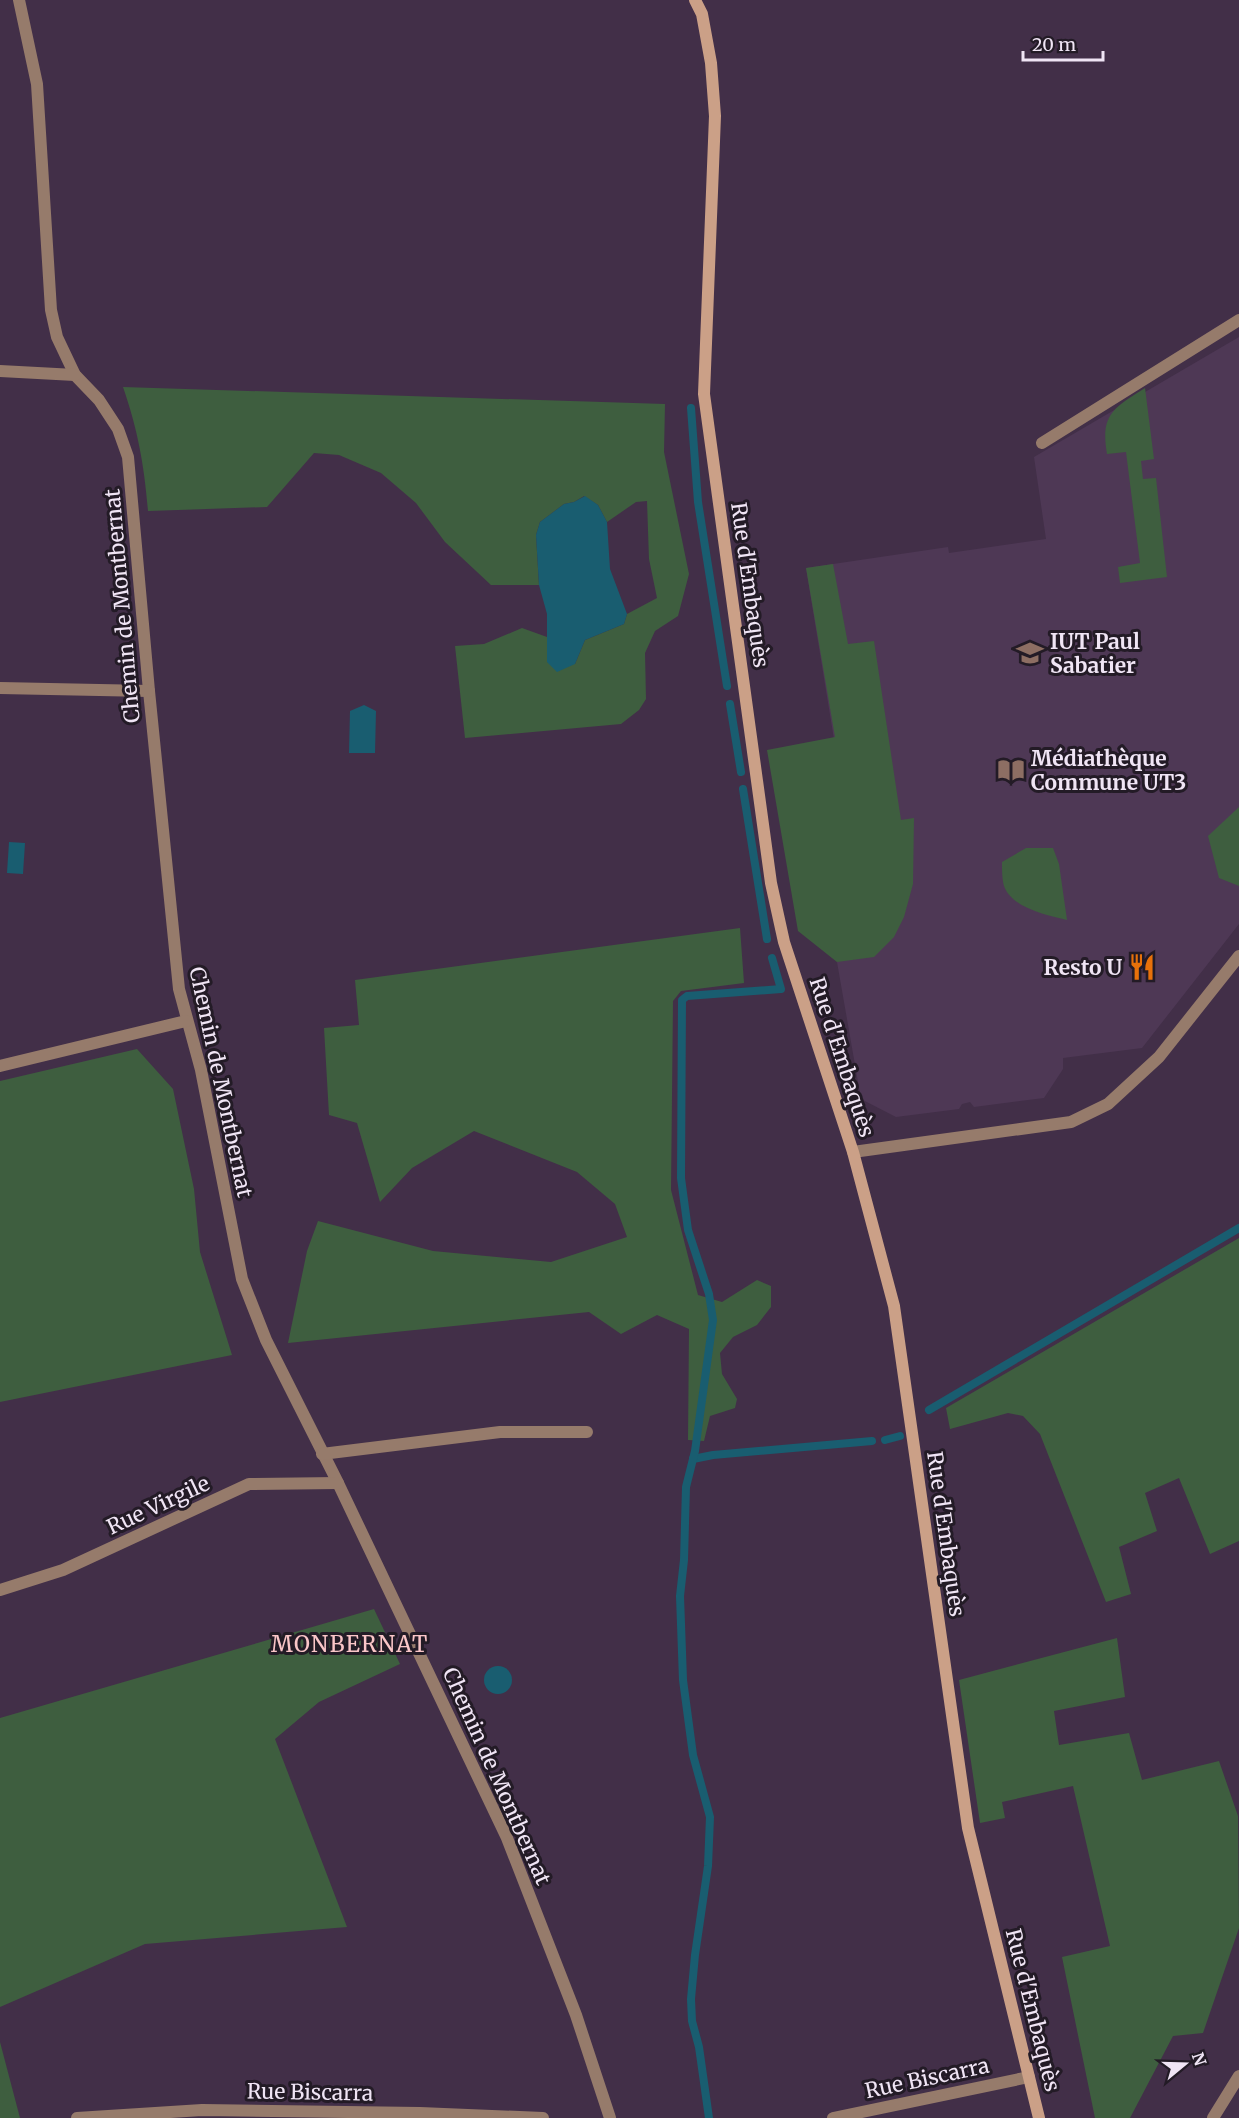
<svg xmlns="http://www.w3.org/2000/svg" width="1239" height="2118" font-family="Merriweather,serif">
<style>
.built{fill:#4e3855}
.green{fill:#3e5e3f}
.water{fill:#195d70}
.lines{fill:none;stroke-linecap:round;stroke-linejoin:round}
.stream{stroke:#195d70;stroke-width:8}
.street{stroke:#967b6b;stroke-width:12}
.secondary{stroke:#cba087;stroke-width:12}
.labels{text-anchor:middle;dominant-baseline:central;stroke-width:6;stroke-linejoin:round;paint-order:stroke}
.street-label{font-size:21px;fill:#f0e5f5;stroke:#231b26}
.poi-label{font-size:21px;font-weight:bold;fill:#f0e5f5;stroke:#231b26;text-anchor:start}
.neighbourhood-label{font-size:22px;letter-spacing:1.5px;fill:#fac6c8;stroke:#231b26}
</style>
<rect width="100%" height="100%" fill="#422f48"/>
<polygon class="built" points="1239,337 1239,924 1142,1048 1063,1058 1063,1069 1044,1098 974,1107 970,1102 962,1104 959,1109 896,1117 861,1099 837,962 860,898 806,568 948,547 949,553 1046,539 1034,457"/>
<g class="green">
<path d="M 123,387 L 665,404 L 664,452 L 689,574 L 678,616 L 655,631 L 645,653 L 646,699 L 639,710 L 621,724 L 465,738 L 455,646 L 484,644 L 522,628 L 547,637 L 547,662 L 575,664 L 585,640 L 624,624 L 627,614 L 657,598 L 649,559 L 647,501 L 636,502 L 607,522 L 598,505 L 584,496 L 574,502 L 564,504 L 540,522 L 536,535 L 539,585 L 491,585 L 445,542 L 416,503 L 381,473 L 339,455 L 314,453 L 267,507 L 148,511 C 144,464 138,431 123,387 Z"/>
<path d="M 1145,388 L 1154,459 L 1141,461 L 1143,479 L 1156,478 L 1167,577 L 1120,583 L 1118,567 L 1140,563 L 1126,452 L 1107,454 C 1100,414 1114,408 1145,388 Z"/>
<polygon points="833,564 848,644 874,641 901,820 914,818 913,884 904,917 894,937 874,957 837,962 798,931 767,750 835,737 806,568"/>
<polygon points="1239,807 1239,886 1219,878 1208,836"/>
<path d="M 1026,848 L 1053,848 L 1059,864 L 1067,920 C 1046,915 1012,908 1004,886 C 1002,879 1002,869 1002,862 Z"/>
<polygon points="740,928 744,983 681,991 673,1001 671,1190 698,1295 722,1302 757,1280 771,1286 771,1307 757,1325 733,1337 720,1353 722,1374 737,1399 735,1408 710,1416 704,1441 688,1440 689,1329 657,1315 621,1334 589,1312 288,1343 307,1251 318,1221 433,1251 551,1262 627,1237 615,1204 577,1172 474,1131 412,1168 380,1202 357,1123 329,1115 324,1028 359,1025 355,980"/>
<polygon points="137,1049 173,1089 194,1189 200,1252 232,1355 0,1402 0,1081"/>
<polygon points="1239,1238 1239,1541 1210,1554 1179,1478 1145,1493 1157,1531 1119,1547 1131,1594 1106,1602 1040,1434 1023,1416 1008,1413 950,1429 946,1408"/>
<polygon points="374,1609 400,1664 319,1702 275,1739 347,1927 145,1944 0,2007 0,1718"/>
<polygon points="1117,1638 1125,1697 1054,1711 1059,1745 1129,1733 1142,1780 1219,1761 1238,1816 1239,1928 1203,2033 1173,2036 1130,2118 1095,2118 1062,1957 1110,1946 1073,1786 1002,1802 1005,1818 980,1823 959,1680"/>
<polygon points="0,2042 20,2118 0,2118"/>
</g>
<g class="water">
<polygon points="585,496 598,505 607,522 610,569 627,614 624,624 585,640 575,664 557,672 547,662 547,614 539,585 536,535 540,522 564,504 574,502"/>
<polygon points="364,705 376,711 375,753 349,753 350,711"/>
<polygon points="9,842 25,843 23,874 7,873"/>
<circle cx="498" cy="1680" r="14"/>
</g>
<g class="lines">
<g class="stream">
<polyline points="691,408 698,502 727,686"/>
<polyline points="730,704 741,772"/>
<polyline points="743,789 767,939"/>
<polyline points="929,1410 1239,1228"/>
<polyline points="885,1440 900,1436"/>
<polyline points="693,1459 713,1455 872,1441"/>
<polyline points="709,2118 699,2047 692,2021 691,1999 695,1955 708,1866 710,1817 693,1755 683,1680 680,1596 684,1560 686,1487 695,1451 713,1320 709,1294 688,1230 681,1178 682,1000 687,996 781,989 772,958"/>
</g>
<g class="street">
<polyline points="19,0 37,84 51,310 57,337 75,375 99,400 118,429 128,457 149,691 179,989 201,1070 242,1279 266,1340 338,1483 507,1838 576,2015 610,2118"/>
<polyline points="0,371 75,375"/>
<polyline points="1042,443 1239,320"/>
<polyline points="0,688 149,691"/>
<polyline points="0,1066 186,1021"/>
<polyline points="853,1152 1071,1122 1108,1104 1159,1057 1239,956"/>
<polyline points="322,1454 500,1432 587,1432"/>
<polyline points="0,1590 63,1570 249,1484 338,1483"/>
<polyline points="77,2118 202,2110 420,2113 543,2118"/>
<polyline points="833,2118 1029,2077"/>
<polyline points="1213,2118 1239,2076"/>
</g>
<polyline class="secondary" points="695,0 702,14 711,63 715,116 704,394 771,883 784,942 853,1152 894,1306 968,1828 1039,2118"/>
</g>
<defs>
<symbol id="university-bare" viewBox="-9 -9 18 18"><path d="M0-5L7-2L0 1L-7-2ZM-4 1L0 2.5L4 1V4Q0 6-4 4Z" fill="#8d6e63" stroke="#231b26" stroke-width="2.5" paint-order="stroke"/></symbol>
<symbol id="library-bare" viewBox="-9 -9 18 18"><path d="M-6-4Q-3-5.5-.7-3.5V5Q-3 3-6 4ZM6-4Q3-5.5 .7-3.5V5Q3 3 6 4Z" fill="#8d6e63" stroke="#231b26" stroke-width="2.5" paint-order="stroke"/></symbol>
<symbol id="restaurant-bare" viewBox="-9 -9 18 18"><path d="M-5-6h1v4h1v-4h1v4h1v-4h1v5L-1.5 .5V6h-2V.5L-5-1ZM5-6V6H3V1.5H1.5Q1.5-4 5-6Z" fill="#e8710a" stroke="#231b26" stroke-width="2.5" paint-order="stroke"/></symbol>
</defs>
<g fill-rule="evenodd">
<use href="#university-bare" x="1011" y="634" width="38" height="38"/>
<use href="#library-bare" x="992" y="751" width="38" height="38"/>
<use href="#restaurant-bare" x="1123" y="948" width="38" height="38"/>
</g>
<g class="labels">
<g class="street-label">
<text transform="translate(750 585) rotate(82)">Rue d'Embaquès</text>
<text transform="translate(122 606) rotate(-95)">Chemin de Montbernat</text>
<text transform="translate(842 1057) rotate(72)">Rue d'Embaquès</text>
<text transform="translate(221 1082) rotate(78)">Chemin de Montbernat</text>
<text transform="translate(158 1505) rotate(-25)">Rue Virgile</text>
<text transform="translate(946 1534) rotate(82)">Rue d'Embaquès</text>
<text transform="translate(497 1776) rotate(66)">Chemin de Montbernat</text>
<text transform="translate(1033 2010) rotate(76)">Rue d'Embaquès</text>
<text transform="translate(927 2078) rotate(-12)">Rue Biscarra</text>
<text transform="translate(310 2092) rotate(1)">Rue Biscarra</text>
</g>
<g class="poi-label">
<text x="1050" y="641">IUT Paul<tspan x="1050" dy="24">Sabatier</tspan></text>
<text x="1031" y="758">Médiathèque<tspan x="1031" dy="24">Commune UT3</tspan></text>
<text x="1122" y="967" text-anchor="end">Resto U</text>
</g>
<g class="neighbourhood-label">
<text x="350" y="1644">MONBERNAT</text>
</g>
</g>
<g transform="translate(1185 2064) rotate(71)" stroke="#231b26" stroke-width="4.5" paint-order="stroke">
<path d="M0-4.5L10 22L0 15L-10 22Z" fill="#f0e5f5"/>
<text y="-9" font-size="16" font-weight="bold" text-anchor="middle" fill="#f0e5f5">N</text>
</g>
<path d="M1023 51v9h80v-9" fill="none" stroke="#f0e5f5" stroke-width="3"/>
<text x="1032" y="51" font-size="18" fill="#f0e5f5" stroke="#231b26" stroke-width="4.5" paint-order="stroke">20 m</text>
</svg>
